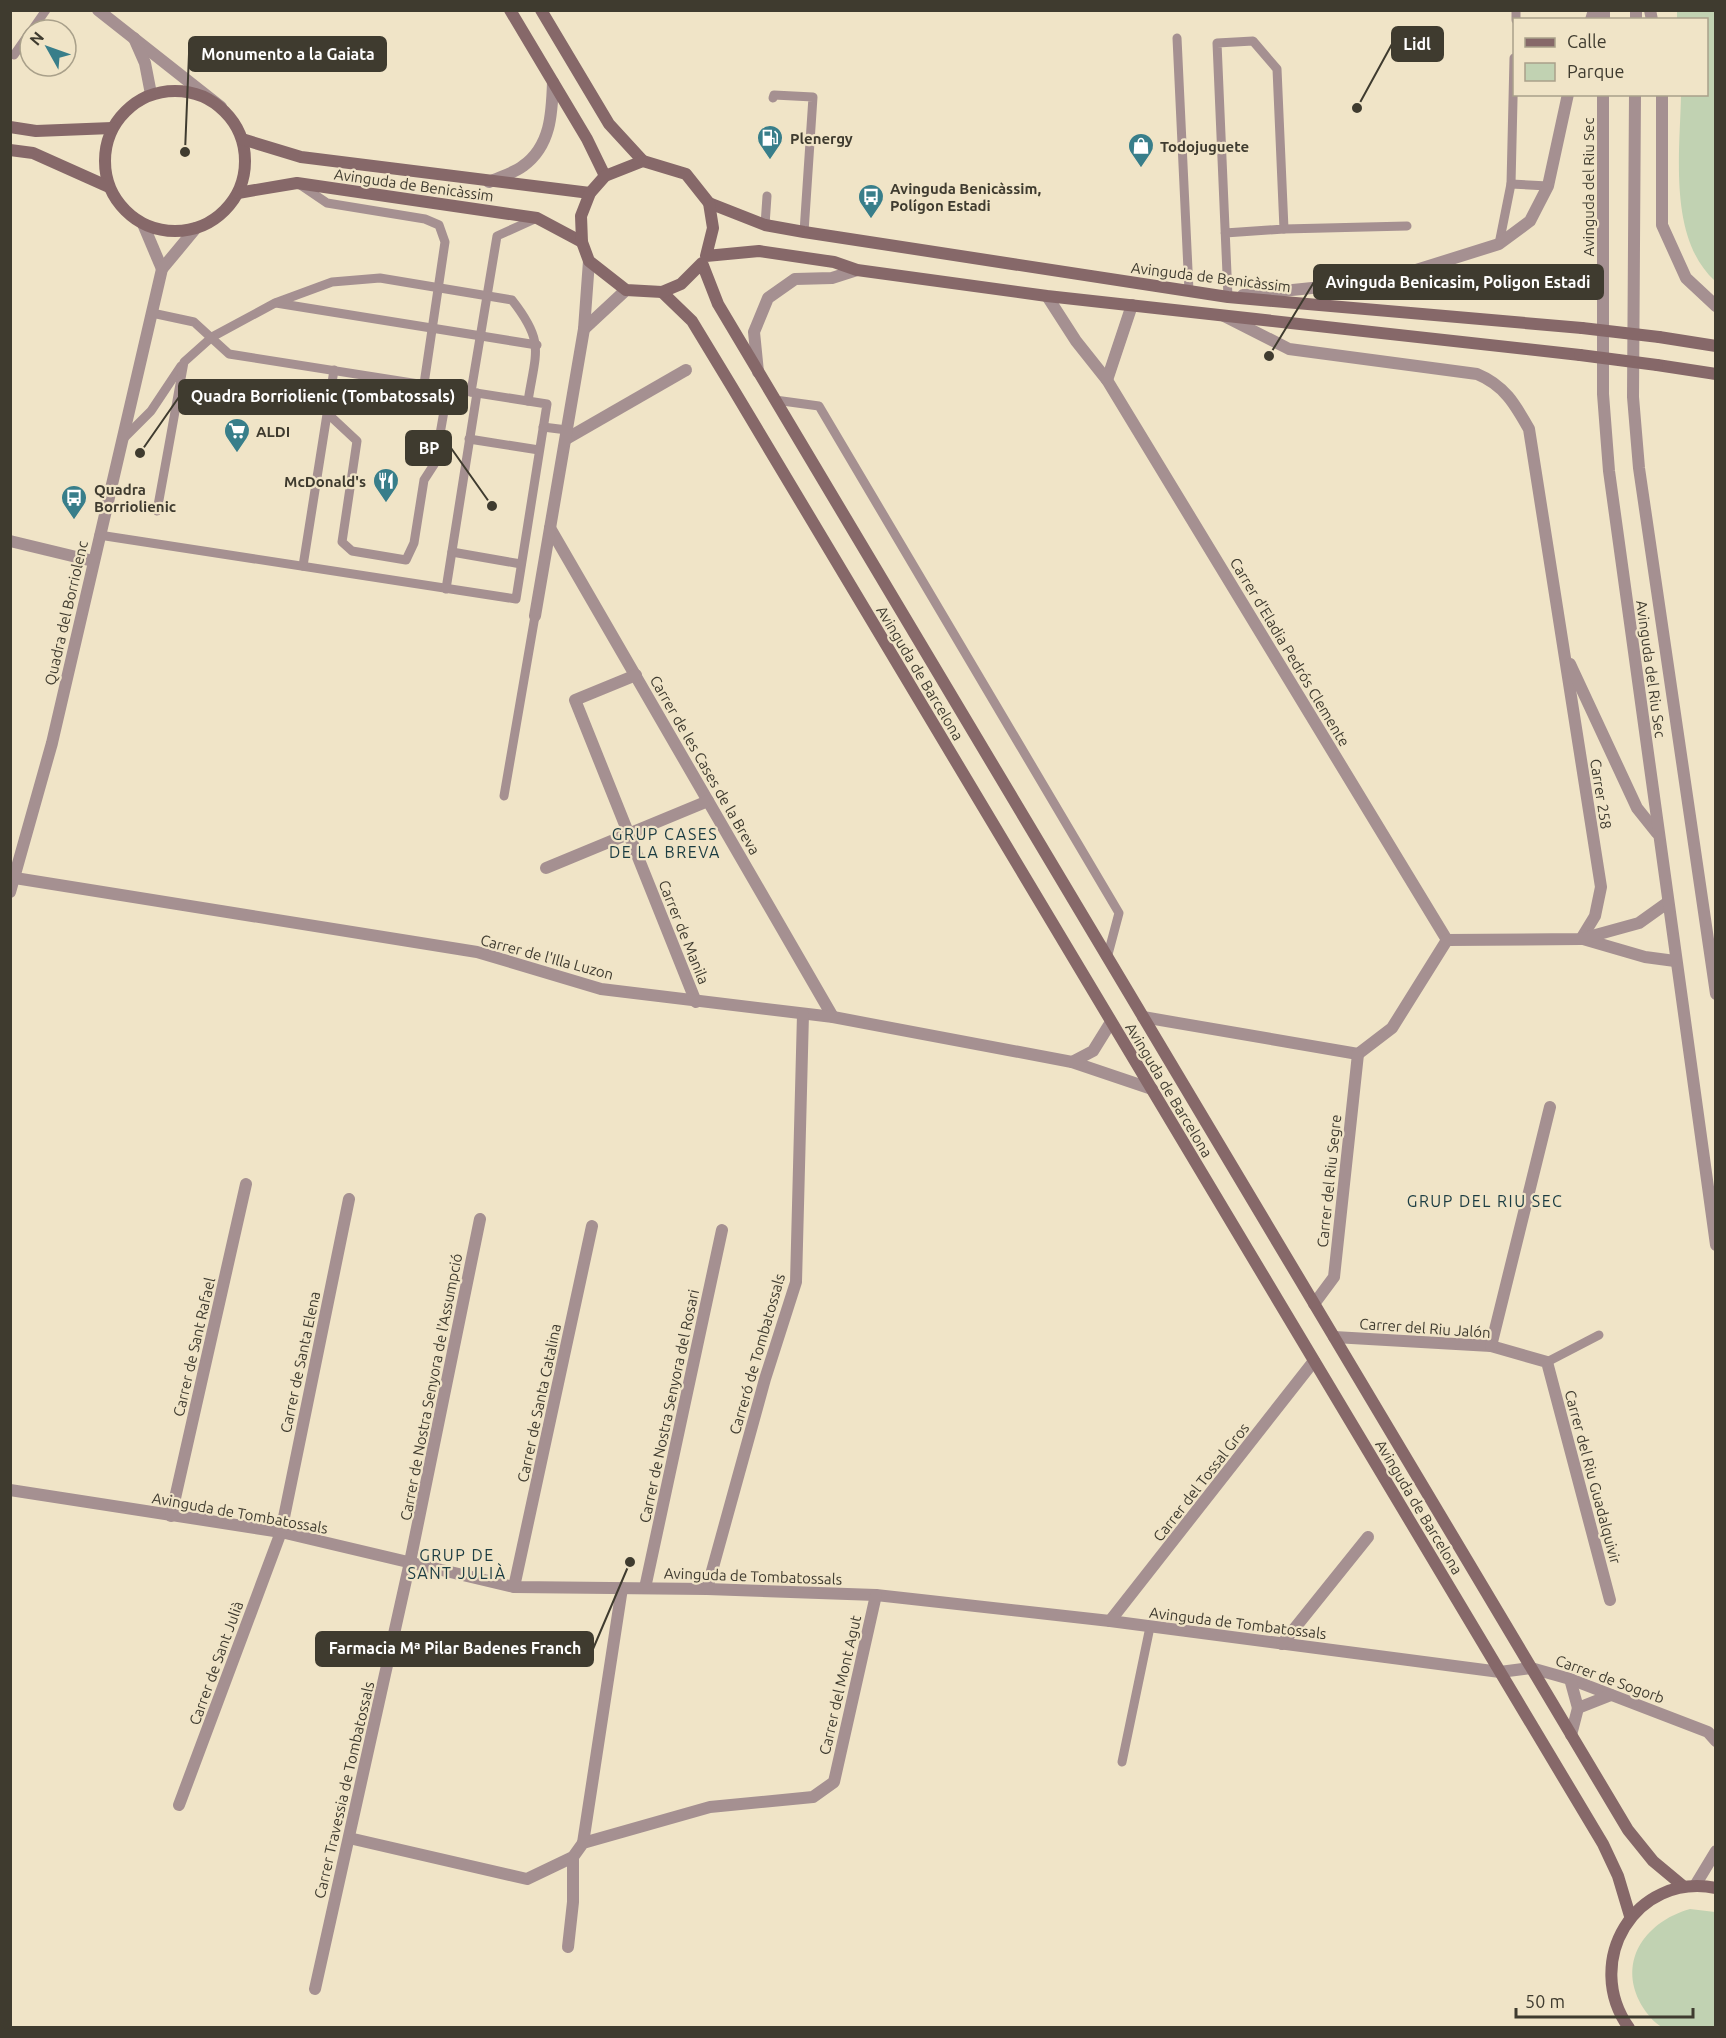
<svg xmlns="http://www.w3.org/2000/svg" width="1726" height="2038" font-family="Ubuntu,sans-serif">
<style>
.green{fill:#c1d2b2}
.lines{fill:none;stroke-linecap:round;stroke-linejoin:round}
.service{stroke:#a59091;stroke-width:9}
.minor{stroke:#a59091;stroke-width:12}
.tertiary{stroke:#a59091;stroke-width:12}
.secondary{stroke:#866869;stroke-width:12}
.secondary-bridge{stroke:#866869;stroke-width:12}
.labels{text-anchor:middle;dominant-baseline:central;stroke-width:4.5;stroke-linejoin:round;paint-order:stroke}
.poi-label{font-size:15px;font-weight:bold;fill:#3f3b2f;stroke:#f0e4c7;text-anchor:start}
.street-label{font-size:15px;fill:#3f3b2f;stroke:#f0e4c7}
.neighbourhood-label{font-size:16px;letter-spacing:1.5px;fill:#1b3c42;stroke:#f0e4c7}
.leader{fill:none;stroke:#3f3b2f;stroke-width:2}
.callout-dot{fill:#3f3b2f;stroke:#f0e4c7;stroke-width:2}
.callout{fill:#3f3b2f;stroke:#3f3b2f;stroke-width:2}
.callout-label{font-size:16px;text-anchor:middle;font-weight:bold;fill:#fff}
</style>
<rect width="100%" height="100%" fill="#f0e4c7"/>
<g class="green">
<path d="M 1677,11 L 1715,11 L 1715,281 C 1668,238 1680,153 1681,95 L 1706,94 L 1706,20 L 1677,19 Z"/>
<path d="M 1690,1909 L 1715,1912 L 1715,2027 C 1700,2028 1679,2031 1664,2028 C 1656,2025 1648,2015 1644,2009 C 1615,1964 1644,1922 1690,1909 Z"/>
</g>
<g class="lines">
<g class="service">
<polyline points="1516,20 1516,10"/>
<polyline points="32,30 46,10"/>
<polyline points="1177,38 1189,291"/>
<polyline points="10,54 14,55 30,32"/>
<polyline points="773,98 774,95 813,97 804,232"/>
<polyline points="299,184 327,203 425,219 439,225 445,242 424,384"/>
<polyline points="1511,184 1514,58"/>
<polyline points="765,225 767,196"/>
<polyline points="1284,229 1407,226"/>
<polyline points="1225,233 1284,229 1277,69 1253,41 1217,43 1228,297"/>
<polyline points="1499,244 1511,184 1548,186"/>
<polyline points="276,303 537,345"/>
<polyline points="471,392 497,236 537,218"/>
<polyline points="775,400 819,406 1119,913 1107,958"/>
<polyline points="327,413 357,441 342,542 352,551 406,560 414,543 424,480 435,463 448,388"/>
<polyline points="543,427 567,430"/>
<polyline points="123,439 151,411 181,366"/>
<polyline points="469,439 539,450"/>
<path d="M 157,511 L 184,362 L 212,337 L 275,303 L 332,282 L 380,278 L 512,300 C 545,342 536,351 528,401"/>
<polyline points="99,535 516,599 547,404 229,354 194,322 152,313"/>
<polyline points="452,552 521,564"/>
<polyline points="303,566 334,370"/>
<polyline points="446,589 477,393"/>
<polyline points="504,796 535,616"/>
<polyline points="1547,1362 1599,1335"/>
<polyline points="1122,1762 1150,1627"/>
</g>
<g class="minor">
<polyline points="98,10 221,107"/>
<polyline points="1650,10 1652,20"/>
<polyline points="1591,20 1594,10"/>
<polyline points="134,38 145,63 151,94"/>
<polyline points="1662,94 1662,225 1686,278 1716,306"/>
<polyline points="1243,295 1381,281 1499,244 1530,221 1548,186 1568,94"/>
<polyline points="1047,296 1076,341 1107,380 1447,940"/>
<path d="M 1224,316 L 1289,349 L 1477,374 C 1504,385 1515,404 1529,429 L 1601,887 L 1595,916 L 1581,939"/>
<polyline points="584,329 626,290"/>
<polyline points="1107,380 1132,305"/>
<polyline points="566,439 686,370"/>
<polyline points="550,528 833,1017"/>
<polyline points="10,541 93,561"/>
<polyline points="535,616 584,329 589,261"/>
<polyline points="1570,664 1637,808 1657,833"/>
<polyline points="636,675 575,700 696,1002"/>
<polyline points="546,868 708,801"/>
<polyline points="15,878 477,952 601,989 833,1017 1072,1062 1152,1089"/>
<polyline points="1583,939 1645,957 1675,961"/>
<polyline points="1143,1017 1358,1054 1392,1028 1447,940 1581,939 1639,923 1667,903"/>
<polyline points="1072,1062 1093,1051 1111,1022"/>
<polyline points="1314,1304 1334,1277 1358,1054"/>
<polyline points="1334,1337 1491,1346 1547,1362 1610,1600"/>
<polyline points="1491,1346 1550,1107"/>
<polyline points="10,1490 281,1532 514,1587 707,1589 876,1595 1110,1621 1500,1672 1531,1668 1570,1679 1708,1732 1716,1741"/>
<polyline points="171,1516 246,1184"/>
<polyline points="514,1587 592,1226"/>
<polyline points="645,1588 722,1230"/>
<polyline points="707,1589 765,1379 796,1282 803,1014"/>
<polyline points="1110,1621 1314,1361"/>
<polyline points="1282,1644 1368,1537"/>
<polyline points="1570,1679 1578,1708"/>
<polyline points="1571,1735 1578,1708 1611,1695"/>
<polyline points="179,1805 281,1532 349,1199"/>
<polyline points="349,1838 527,1879 573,1857 583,1843 710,1807 813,1797 834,1782 876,1595"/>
<polyline points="583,1843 622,1588"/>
<polyline points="568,1947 573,1902 573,1857"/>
<polyline points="315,1989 410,1562 480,1219"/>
</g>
<g class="tertiary">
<polyline points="1604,20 1604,10"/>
<polyline points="1636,20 1636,10"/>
<polyline points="1603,94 1603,394 1609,471 1716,1245"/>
<polyline points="1635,94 1633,397 1639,468 1716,994"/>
<path d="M 489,182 C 500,177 514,173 523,166 C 551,146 552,113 553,82"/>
<polyline points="143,224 162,269"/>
<polyline points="758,372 754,332 768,298 795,279 832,278 857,270"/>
<polyline points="10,892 52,743 162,269 196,228"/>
<polyline points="1696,1884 1716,1851"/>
</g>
<g class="secondary">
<polyline points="510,10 587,139 605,176"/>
<polyline points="541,10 609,124 643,161"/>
<circle cx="175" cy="161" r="70"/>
<polyline points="10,127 36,131 112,128"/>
<polyline points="242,139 301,157 590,193"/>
<polyline points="10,150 33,153 109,187"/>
<polyline points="238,193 297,183 537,218 582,242"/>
<polyline points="709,203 765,225 804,232 1228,297 1582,328"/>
<polyline points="662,292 692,321 732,387 1603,1844 1618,1876 1630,1916"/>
<polyline points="1659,337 1716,346"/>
<polyline points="1580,355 1047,296 857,270 834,262 759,251 706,256 713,228 709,203 686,174 643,161 605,176 590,193 581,216 582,242 589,261 626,290 662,292 681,284 702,263 718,304 1628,1830 1653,1861 1683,1886"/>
<polyline points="1657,365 1716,374"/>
<path d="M 1629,2028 C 1582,1962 1635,1872 1716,1888"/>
</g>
<g class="secondary-bridge">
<polyline points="1582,328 1659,337"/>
<polyline points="1580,355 1657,365"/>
</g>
</g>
<defs>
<symbol id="fuel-pin" viewBox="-11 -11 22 30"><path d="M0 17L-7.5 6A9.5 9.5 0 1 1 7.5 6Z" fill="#387e8a" stroke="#f0e4c7"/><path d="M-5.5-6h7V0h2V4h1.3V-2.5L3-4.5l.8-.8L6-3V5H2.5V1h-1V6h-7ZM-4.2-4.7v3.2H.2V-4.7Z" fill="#fff"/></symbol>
<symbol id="shop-pin" viewBox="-11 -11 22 30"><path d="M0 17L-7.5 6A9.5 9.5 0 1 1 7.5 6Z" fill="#387e8a" stroke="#f0e4c7"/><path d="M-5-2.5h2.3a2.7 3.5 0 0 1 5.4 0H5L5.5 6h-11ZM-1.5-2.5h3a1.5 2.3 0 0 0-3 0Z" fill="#fff"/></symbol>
<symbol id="bus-pin" viewBox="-11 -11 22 30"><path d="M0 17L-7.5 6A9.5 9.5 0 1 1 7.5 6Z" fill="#387e8a" stroke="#f0e4c7"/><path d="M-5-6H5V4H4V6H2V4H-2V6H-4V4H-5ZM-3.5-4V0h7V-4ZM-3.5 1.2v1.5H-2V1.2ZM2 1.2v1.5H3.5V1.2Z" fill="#fff"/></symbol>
<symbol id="supermarket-pin" viewBox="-11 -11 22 30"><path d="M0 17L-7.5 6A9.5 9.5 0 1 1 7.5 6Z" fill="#387e8a" stroke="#f0e4c7"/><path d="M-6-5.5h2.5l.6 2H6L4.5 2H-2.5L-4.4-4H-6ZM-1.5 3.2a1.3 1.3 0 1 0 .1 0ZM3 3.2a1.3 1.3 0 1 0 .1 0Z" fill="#fff"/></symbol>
<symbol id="restaurant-pin" viewBox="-11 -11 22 30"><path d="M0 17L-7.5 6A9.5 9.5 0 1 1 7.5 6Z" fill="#387e8a" stroke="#f0e4c7"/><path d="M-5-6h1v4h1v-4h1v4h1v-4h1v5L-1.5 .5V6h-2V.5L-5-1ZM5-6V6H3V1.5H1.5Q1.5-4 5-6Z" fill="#fff"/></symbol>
</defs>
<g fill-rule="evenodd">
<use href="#fuel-pin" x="755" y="123" width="30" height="40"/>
<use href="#shop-pin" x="1126" y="131" width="30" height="40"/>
<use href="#bus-pin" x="856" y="182" width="30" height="40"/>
<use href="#supermarket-pin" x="222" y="416" width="30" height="40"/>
<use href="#restaurant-pin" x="371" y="466" width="30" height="40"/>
<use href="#bus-pin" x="59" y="483" width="30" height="40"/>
</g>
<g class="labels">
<g class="poi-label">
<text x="790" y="138">Plenergy</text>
<text x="1160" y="146">Todojuguete</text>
<text x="890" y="188">Avinguda Benicàssim,<tspan x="890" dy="17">Polígon Estadi</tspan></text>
<text x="256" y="431">ALDI</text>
<text x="366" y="481" text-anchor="end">McDonald's</text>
<text x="94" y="489">Quadra<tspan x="94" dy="17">Borriolienic</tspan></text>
</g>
<g class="street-label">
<text transform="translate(414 185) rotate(8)">Avinguda de Benicàssim</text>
<text transform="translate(1588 187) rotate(-90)">Avinguda del Riu Sec</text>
<text transform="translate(1211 277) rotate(7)">Avinguda de Benicàssim</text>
<text transform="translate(66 613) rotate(-77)">Quadra del Borriolenc</text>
<text transform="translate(1290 652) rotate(59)">Carrer d'Eladia Pedrós Clemente</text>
<text transform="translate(1651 669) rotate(82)">Avinguda del Riu Sec</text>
<text transform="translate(920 673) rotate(59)">Avinguda de Barcelona</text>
<text transform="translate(705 765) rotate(60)">Carrer de les Cases de la Breva</text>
<text transform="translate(1601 794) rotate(81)">Carrer 258</text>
<text transform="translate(684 932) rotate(68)">Carrer de Manila</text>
<text transform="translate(547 957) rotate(15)">Carrer de l'Illa Luzon</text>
<text transform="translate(1169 1090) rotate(59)">Avinguda de Barcelona</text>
<text transform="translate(1329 1181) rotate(-84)">Carrer del Riu Segre</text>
<text transform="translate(1425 1328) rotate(4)">Carrer del Riu Jalón</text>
<text transform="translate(194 1347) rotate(-77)">Carrer de Sant Rafael</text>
<text transform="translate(757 1354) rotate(-74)">Carreró de Tombatossals</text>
<text transform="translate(300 1362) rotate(-78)">Carrer de Santa Elena</text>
<text transform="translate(431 1387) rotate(-79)">Carrer de Nostra Senyora de l'Assumpció</text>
<text transform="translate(539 1403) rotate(-78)">Carrer de Santa Catalina</text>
<text transform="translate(669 1406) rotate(-78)">Carrer de Nostra Senyora del Rosari</text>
<text transform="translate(1593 1477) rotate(75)">Carrer del Riu Guadalquivir</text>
<text transform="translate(1201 1482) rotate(-52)">Carrer del Tossal Gros</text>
<text transform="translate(1419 1507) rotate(59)">Avinguda de Barcelona</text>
<text transform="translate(240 1513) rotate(10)">Avinguda de Tombatossals</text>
<text transform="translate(753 1576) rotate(2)">Avinguda de Tombatossals</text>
<text transform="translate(1238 1623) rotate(7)">Avinguda de Tombatossals</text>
<text transform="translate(216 1663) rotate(-70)">Carrer de Sant Julià</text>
<text transform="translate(1610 1679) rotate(20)">Carrer de Sogorb</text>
<text transform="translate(840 1685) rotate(-77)">Carrer del Mont Agut</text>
<text transform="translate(344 1790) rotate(-77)">Carrer Travessia de Tombatossals</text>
</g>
<g class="neighbourhood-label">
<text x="665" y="834">GRUP CASES<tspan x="665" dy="18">DE LA BREVA</tspan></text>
<text x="1485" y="1201">GRUP DEL RIU SEC</text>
<text x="457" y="1555">GRUP DE<tspan x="457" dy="18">SANT JULIÀ</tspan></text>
</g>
</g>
<path class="leader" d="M1357 108L1392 44M185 152L189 54M1269 356L1314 282M140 453L179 397M492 506L451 448M630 1562L593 1649"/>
<g class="callout-dot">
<circle cx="1357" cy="108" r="6"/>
<circle cx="185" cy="152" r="6"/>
<circle cx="1269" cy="356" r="6"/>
<circle cx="140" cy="453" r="6"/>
<circle cx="492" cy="506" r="6"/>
<circle cx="630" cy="1562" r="6"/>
</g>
<g class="callout">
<rect x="1392" y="27" width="51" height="34" rx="6"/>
<rect x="189" y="37" width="197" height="34" rx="6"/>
<rect x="1314" y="265" width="289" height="34" rx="6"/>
<rect x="179" y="380" width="288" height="34" rx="6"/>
<rect x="406" y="431" width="45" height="34" rx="6"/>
<rect x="316" y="1632" width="277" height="34" rx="6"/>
</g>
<g class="callout-label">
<text x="1417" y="50">Lidl</text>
<text x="288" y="60">Monumento a la Gaiata</text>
<text x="1458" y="288">Avinguda Benicasim, Poligon Estadi</text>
<text x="323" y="402">Quadra Borriolienic (Tombatossals)</text>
<text x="429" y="454">BP</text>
<text x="455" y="1654">Farmacia Mª Pilar Badenes Franch</text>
</g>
<rect width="1726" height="2038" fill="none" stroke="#3f3b2f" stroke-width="24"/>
<rect x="1513" y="18" width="195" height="78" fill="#f0e4c7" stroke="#a9a08a" stroke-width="1.5"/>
<rect x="1525" y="38" width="30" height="9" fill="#866869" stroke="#a9a08a" stroke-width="1.5"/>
<text x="1567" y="48" font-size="18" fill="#3f3b2f">Calle</text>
<rect x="1525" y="63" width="30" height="18" fill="#c1d2b2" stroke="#a9a08a" stroke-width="1.5"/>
<text x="1567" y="78" font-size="18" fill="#3f3b2f">Parque</text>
<g transform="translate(48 48) rotate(310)"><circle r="28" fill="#f0e4c7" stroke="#a9a08a" stroke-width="1.5"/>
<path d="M0-4.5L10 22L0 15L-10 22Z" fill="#387e8a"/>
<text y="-9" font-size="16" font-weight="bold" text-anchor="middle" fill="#3f3b2f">N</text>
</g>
<path d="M1516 2008v9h177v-9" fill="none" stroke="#3f3b2f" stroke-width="3"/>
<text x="1525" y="2008" font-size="18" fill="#3f3b2f" stroke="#f0e4c7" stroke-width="4.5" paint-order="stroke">50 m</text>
</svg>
